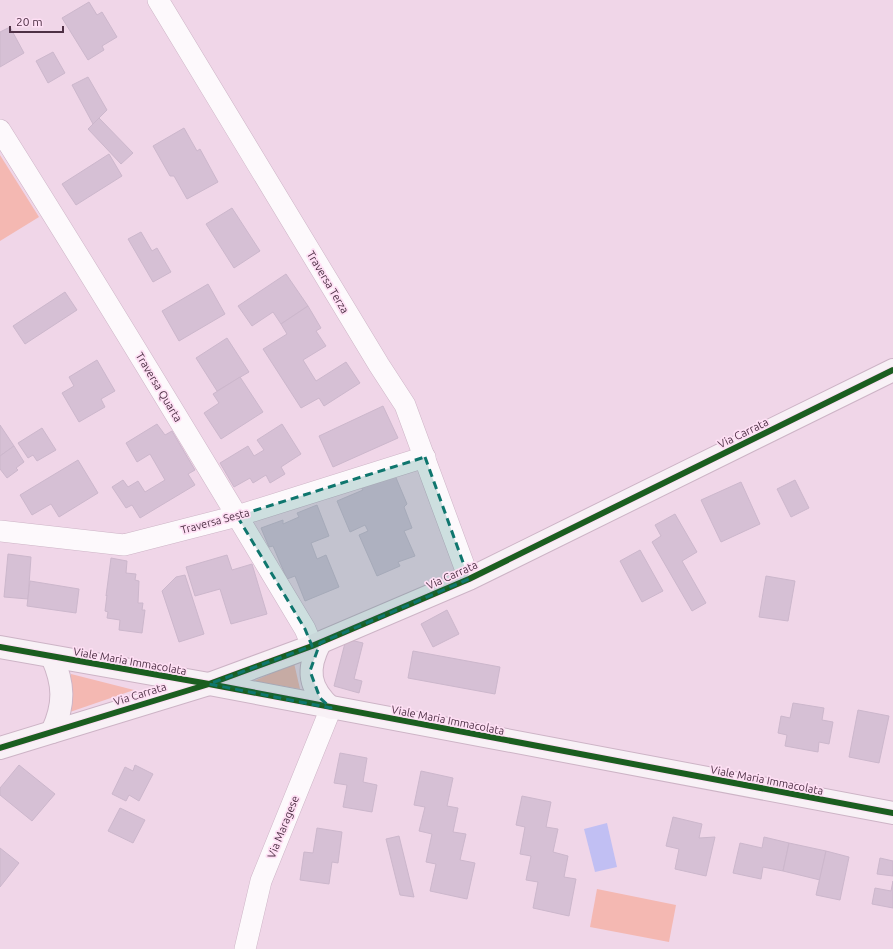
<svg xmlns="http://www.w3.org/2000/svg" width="893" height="949" font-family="Ubuntu,sans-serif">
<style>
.green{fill:#f4b8b2}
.water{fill:#c1bff3}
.building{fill:#d6c0d5;stroke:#ccb7cc}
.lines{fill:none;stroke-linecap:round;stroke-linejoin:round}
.street-casing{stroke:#cdb4c6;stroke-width:22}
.secondary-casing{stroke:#cdb4c6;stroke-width:24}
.street{stroke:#fdf9fc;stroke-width:21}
.secondary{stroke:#f8f1f6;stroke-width:22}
.cycleway-casing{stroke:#fedff4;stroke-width:8}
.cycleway{stroke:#1b5e20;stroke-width:6}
.marked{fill:#0f766e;fill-opacity:0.2;stroke:#0f766e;stroke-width:3;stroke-dasharray:8 5;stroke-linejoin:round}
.labels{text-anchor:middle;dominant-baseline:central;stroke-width:3.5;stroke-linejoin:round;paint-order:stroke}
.street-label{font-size:11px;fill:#4e3045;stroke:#fedff4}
</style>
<rect width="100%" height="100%" fill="#f0d6e8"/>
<g class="green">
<polygon points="0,155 39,217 0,241"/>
<polygon points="294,663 300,689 254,681"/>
<polygon points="71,674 134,690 70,712"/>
<polygon points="597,889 676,905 669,942 590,927"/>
</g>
<polygon class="water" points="607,823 617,867 595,872 584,829"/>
<g class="building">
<polygon points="89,2 97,15 102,12 117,37 102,46 104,50 88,60 62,18"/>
<polygon points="10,27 24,53 0,67 0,32"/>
<polygon points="53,52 65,73 48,83 36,61"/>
<polygon points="88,77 107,110 93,124 72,85"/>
<polygon points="99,118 133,153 121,164 88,129"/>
<polygon points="184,128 197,151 200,149 218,182 187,199 174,176 170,176 153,146"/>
<polygon points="109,154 122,176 76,205 62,184"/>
<polygon points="232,208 260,251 234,268 206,224"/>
<polygon points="141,232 152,251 157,248 171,272 153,282 128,239"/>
<polygon points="286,274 308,306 281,324 273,312 252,326 238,306"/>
<polygon points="208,284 225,314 179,341 162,311"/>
<polygon points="65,292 77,310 25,344 13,326"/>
<polygon points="308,306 321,328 316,331 326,346 303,360 316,381 346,362 360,383 324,406 319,398 301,408 263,349 287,334 281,324"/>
<polygon points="227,338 249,372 217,391 196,358"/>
<polygon points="97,360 115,391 101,399 105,407 79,422 62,393 74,386 69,377"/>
<polygon points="240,377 263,412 221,439 204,413 219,403 213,394"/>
<polygon points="383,406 398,438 333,467 319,436"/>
<polygon points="157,424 165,435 172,431 195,470 188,474 195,485 140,518 132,505 126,508 112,487 123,480 128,487 138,481 145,492 165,480 150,454 137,462 126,443"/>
<polygon points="282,424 301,454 281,467 285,474 270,483 266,475 253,483 250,478 234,487 220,463 248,446 254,456 264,450 257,440"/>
<polygon points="0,425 14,446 0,456"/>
<polygon points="42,428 56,450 37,461 33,455 28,458 18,443"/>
<polygon points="14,446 24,462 16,468 18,470 7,478 0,469 0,456"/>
<polygon points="78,460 98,493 59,517 51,504 32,515 20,495"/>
<polygon points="394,473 407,504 404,507 412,528 404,531 415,556 398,562 400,566 377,576 359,535 368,531 365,525 350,532 337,501 363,490 361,487"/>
<polygon points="795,480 809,508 791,517 777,489"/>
<polygon points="741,482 760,524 721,542 701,500"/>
<polygon points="317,505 329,536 311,543 317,559 326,555 339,587 305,601 295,576 287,579 273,546 269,547 261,528 283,520 283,524 299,517 297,513"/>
<polygon points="675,514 697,552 682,561 706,603 692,611 652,542 661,536 655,525"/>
<polygon points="640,550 663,591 642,602 620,561"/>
<polygon points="8,554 31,557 28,599 4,597"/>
<polygon points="227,555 232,570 252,564 267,614 231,624 220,589 195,596 186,567"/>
<polygon points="111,558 127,561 126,573 136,574 135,580 139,581 138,603 143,603 142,610 145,610 142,633 119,630 120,620 107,618 108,612 105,611 107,595 106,596"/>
<polygon points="185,575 204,634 179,642 162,591 176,577"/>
<polygon points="766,576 795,581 788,621 759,617"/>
<polygon points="30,581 79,589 76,613 27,606"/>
<polygon points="447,610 459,634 433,647 421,624"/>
<polygon points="346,639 363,643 354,679 362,681 359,693 334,686"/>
<polygon points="413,651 500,667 495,694 408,678"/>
<polygon points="793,703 824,708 822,720 833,722 829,744 819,742 818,752 785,746 787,735 778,733 781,716 790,718"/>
<polygon points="858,710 889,716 879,763 849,757"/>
<polygon points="340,753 367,758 363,782 377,785 372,812 343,807 347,785 334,783"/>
<polygon points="19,765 55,794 32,821 0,795 0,788"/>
<polygon points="135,765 153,774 139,801 129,795 126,801 112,794 125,767 133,771"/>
<polygon points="421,771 453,778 447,806 458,808 453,832 466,834 460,860 475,863 467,899 430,891 436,864 426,862 432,834 419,831 425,807 414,805"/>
<polygon points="522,796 551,802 546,827 558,829 553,852 568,856 564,877 576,879 569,916 533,908 538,882 526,880 531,856 520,854 525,827 516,825"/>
<polygon points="120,808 145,820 133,843 108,831"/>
<polygon points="673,817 702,824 699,838 715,837 706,876 675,869 679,849 666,846"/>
<polygon points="317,828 342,832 338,863 332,862 329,884 300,880 304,852 313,853"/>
<polygon points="399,836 414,897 400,895 386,839"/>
<polygon points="764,837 789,843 783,871 763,867 761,879 733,873 740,843 762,848"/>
<polygon points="789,843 826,851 820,880 783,871"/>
<polygon points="0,848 19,863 0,887"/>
<polygon points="826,851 849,857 840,900 816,895"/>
<polygon points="880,858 893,861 893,876 877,874"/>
<polygon points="893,881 893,908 872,904 875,888 891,891"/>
</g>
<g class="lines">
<defs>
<g id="street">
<polyline points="158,0 379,365 405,405 469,579"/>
<path d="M 0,130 C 104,295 205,462 305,629 L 312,646"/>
<polyline points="0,531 124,545 237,516 425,457"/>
<polyline points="245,949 261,881 331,708"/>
</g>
<g id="secondary">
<path d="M 320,643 C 306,670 309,688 331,708"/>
<polyline points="0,647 209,684 893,813"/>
<path d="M 52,657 C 64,684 65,704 52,732"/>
<polyline points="0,748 209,684 312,646 469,579 893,370"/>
</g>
</defs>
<use href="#street" class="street-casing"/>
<use href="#secondary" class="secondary-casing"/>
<use href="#street" class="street"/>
<use href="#secondary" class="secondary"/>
<defs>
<g id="cycleway">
<polyline points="0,647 209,684 893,813"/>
<polyline points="0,748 209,684 312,646 469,579 893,370"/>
</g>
</defs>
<use href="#cycleway" class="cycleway-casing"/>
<use href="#cycleway" class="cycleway"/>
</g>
<path class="marked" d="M 425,457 L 469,579 L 320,643 L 310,671 L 320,698 L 331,708 L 209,684 L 312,646 L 305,629 L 237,516 Z"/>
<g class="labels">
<g class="street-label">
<text transform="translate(328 282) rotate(59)">Traversa Terza</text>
<text transform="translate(159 387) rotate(59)">Traversa Quarta</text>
<text transform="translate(743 433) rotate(-26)">Via Carrata</text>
<text transform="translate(215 521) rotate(-15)">Traversa Sesta</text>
<text transform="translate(452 575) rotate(-24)">Via Carrata</text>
<text transform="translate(130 661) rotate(10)">Viale Maria Immacolata</text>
<text transform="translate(140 694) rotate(-17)">Via Carrata</text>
<text transform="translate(448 720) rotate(11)">Viale Maria Immacolata</text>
<text transform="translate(767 780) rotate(11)">Viale Maria Immacolata</text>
<text transform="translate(283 827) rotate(-68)">Via Maragese</text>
</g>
</g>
<path d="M10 26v6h53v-6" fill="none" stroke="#4e3045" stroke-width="2"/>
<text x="16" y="26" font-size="12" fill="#4e3045" stroke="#fedff4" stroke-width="3" paint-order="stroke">20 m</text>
</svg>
